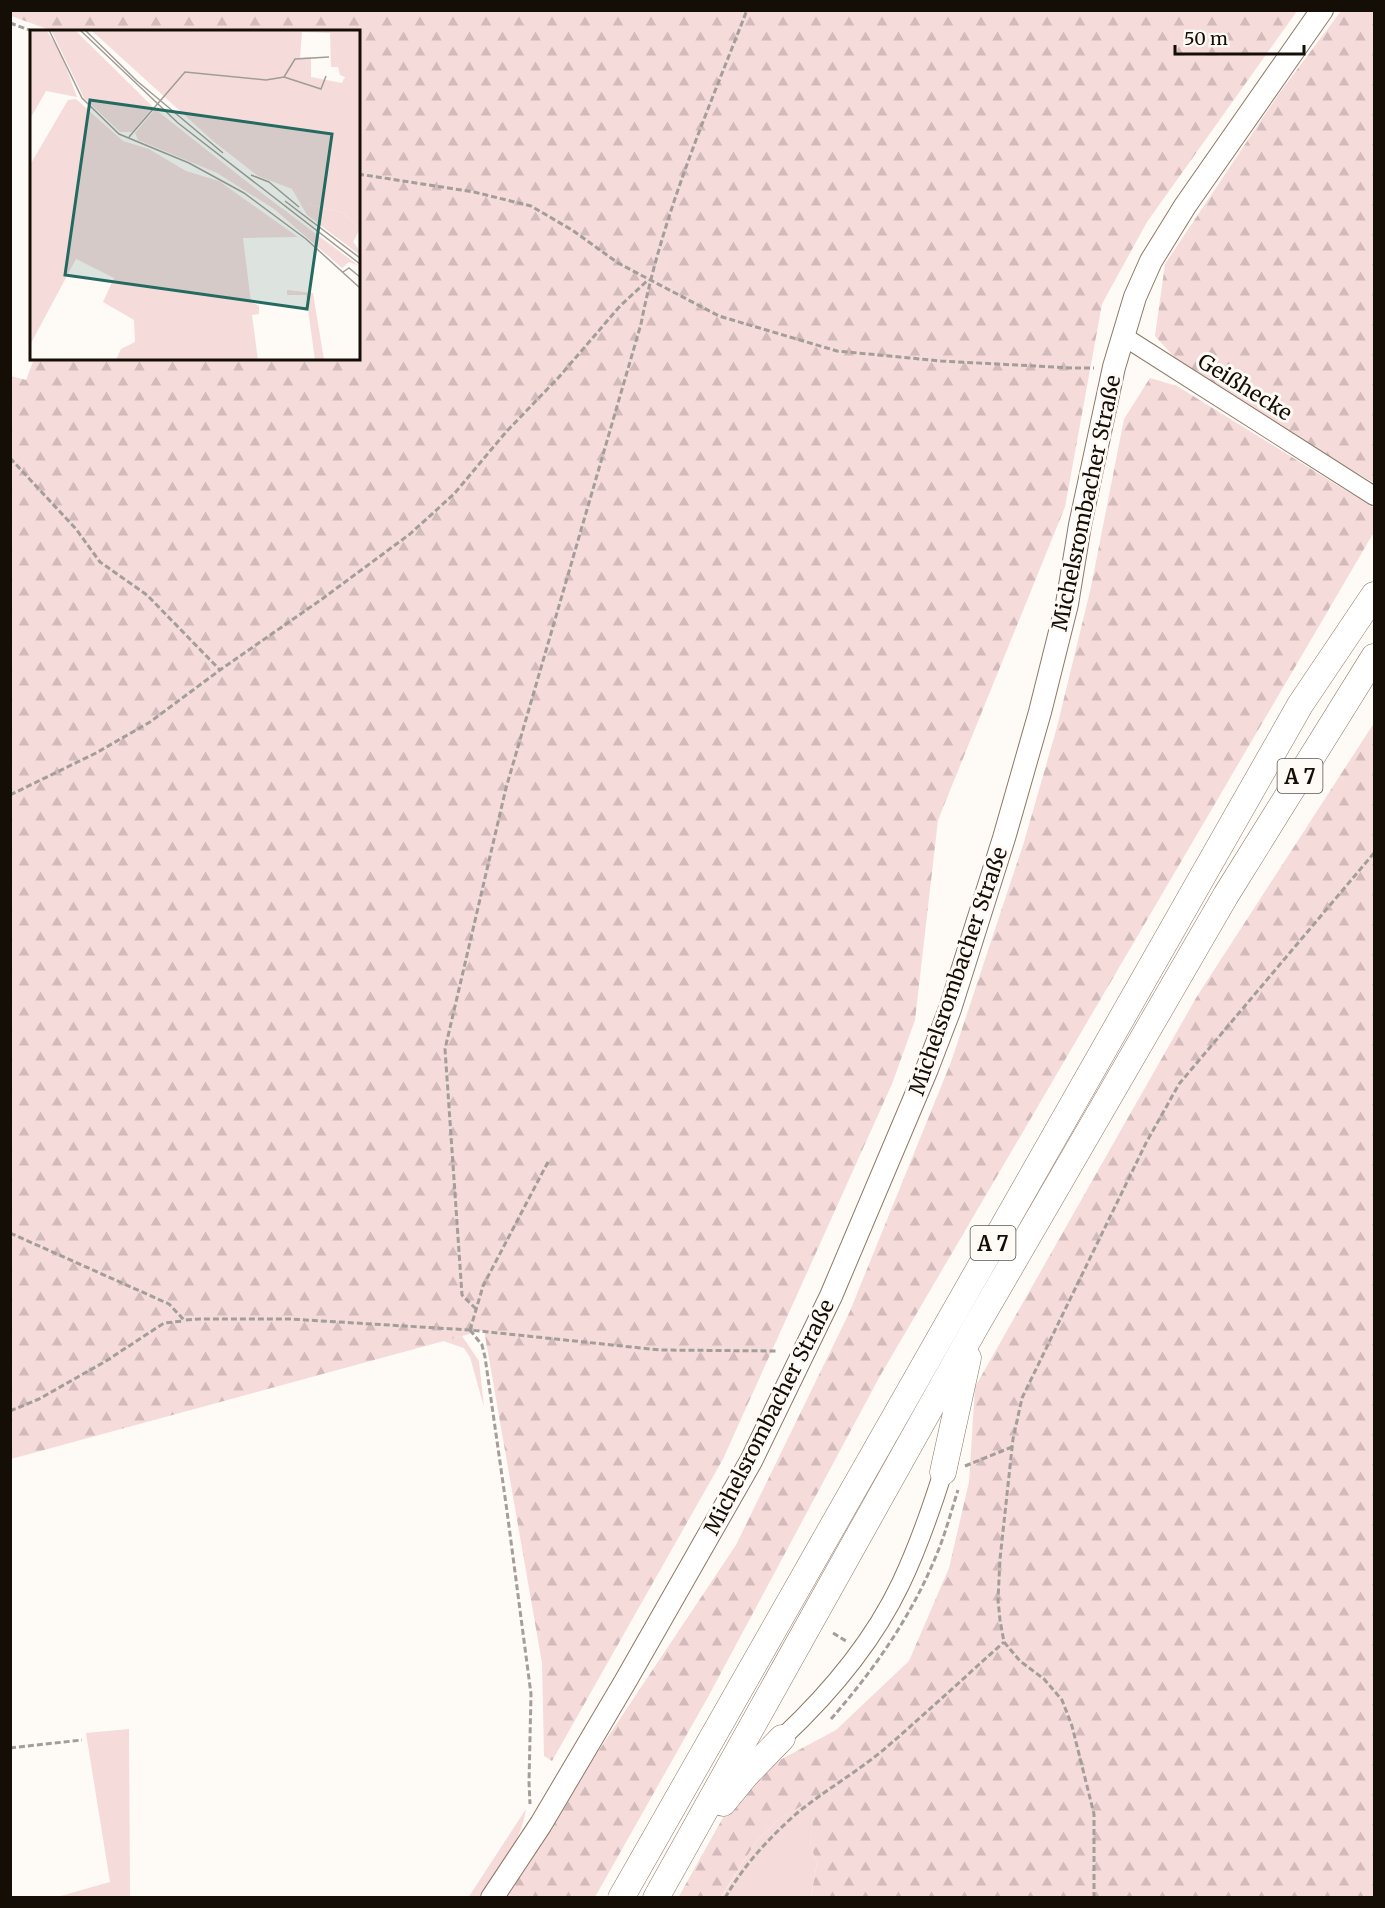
<svg xmlns="http://www.w3.org/2000/svg" width="1385" height="1908" font-family="Merriweather,serif">
<style>
.grass{fill:#f6dbdb}
.forest{fill:url(#forest-firs)}
.lines{fill:none;stroke-linecap:round;stroke-linejoin:round}
.minor-casing{stroke:#8d7967;stroke-width:20}
.major-casing{stroke:#8d7967;stroke-width:24}
.highway-casing{stroke:#8d7967;stroke-width:27}
.path{stroke:#a39e99;stroke-width:3;stroke-dasharray:6 3;stroke-linecap:butt}
.minor{stroke:#fff;stroke-width:18}
.major{stroke:#fff;stroke-width:22}
.highway{stroke:#fff;stroke-width:26}
.labels{text-anchor:middle;dominant-baseline:central;stroke-width:6;stroke-linejoin:round;paint-order:stroke}
.shield{fill:#fefaf6;stroke:#5b554f;stroke-width:1.5}
.shield-label{font-size:20px;font-weight:bold;fill:#150e07}
.street-label{font-size:21px;fill:#150e07;stroke:#fefaf6}
.inset-road{fill:none;stroke:#a19c96;stroke-width:1.5}
.view{fill:#236b61;fill-opacity:0.15;stroke:#236b61;stroke-width:3}
.inset-edge{fill:none;stroke:#150e07;stroke-width:3}
</style>
<defs>
<pattern id="forest-firs" width="22" height="20" patternUnits="userSpaceOnUse" patternTransform="scale(1.5)"><rect width="22" height="20" fill="#f6dbdb"/><path d="M5 1l3.5 6h-7zM16 11l3.5 6h-7z" fill="#d2bbba"/></pattern>
</defs>
<rect width="100%" height="100%" fill="#fefaf6"/>
<g class="grass">
<polygon points="462,1336 479,1361 484,1407 470,1357 464,1348 443,1341"/>
<polygon points="129,1729 130,1897 57,1897 110,1882 86,1733"/>
<polygon points="817,1797 810,1844 817,1863 811,1897 721,1898 756,1842 780,1818"/>
<path d="M 526,1809 C 521,1842 498,1871 480,1897 L 468,1898 Z"/>
</g>
<g class="forest">
<polygon points="11,10 1297,11 1147,222 1102,304 1065,507 938,820 915,1020 892,1084 723,1459 552,1761 544,1756 542,1663 484,1330 11,1459 11,376 26,380 34,359 358,358 358,32 53,31 11,16"/>
<polygon points="1341,11 1374,11 1374,483 1337,461 1177,360 1155,336 1165,264 1278,95"/>
<polygon points="1150,378 1177,386 1374,508 1374,532 880,1376 708,1697 595,1897 504,1898 549,1825 736,1545 850,1311 951,1062 1024,842 1057,727 1091,587 1124,419"/>
<polygon points="1374,723 1374,1897 811,1897 817,1863 810,1844 816,1798 780,1818 756,1842 721,1897 678,1898 730,1805 780,1760 836,1730 909,1661 949,1568 969,1482 975,1387 1196,998"/>
</g>
<g class="lines">
<defs>
<g id="minor">
<polyline points="1123,336 1374,496"/>
<path d="M 782,1738 C 830,1693 873,1642 901,1583 C 918,1547 931,1510 943,1472"/>
</g>
<polyline id="major" points="492,1898 541,1824 625,1682 751,1461 831,1296 927,1069 950,1009 1004,838 1040,712 1067,604 1080,525 1114,367 1135,297 1151,261 1185,206 1322,10"/>
<g id="highway">
<polyline points="943,1472 968,1358"/>
<polyline points="723,1803 746,1775 782,1738"/>
<polyline points="621,1898 1300,705 1374,595"/>
<polyline points="656,1898 976,1326 1226,895 1374,657"/>
</g>
</defs>
<use href="#minor" class="minor-casing"/>
<use href="#major" class="major-casing"/>
<use href="#highway" class="highway-casing"/>
<g class="path">
<polyline points="10,23 35,32"/>
<polyline points="358,174 474,192 531,206 572,230 618,263 719,316 837,351 941,361 1072,368 1094,368"/>
<polyline points="10,458 76,529 100,562 147,595 220,670"/>
<polyline points="10,795 96,753 150,722 220,670 322,599 410,534 454,494 506,432 559,377 620,306 648,280"/>
<polyline points="10,1233 169,1304 184,1320 200,1319 290,1319 470,1330 660,1350 777,1351"/>
<path d="M 476,1309 L 462,1295 L 445,1049 L 506,788 L 641,324 C 662,215 707,113 747,10"/>
<polyline points="470,1330 482,1345 485,1357 507,1511 531,1694 529,1782 530,1804"/>
<polyline points="470,1330 483,1286 549,1160"/>
<polyline points="10,1411 39,1399 106,1361 164,1323 183,1321"/>
<polyline points="965,1466 1012,1447"/>
<polyline points="833,1633 846,1641"/>
<path d="M 831,1719 C 874,1670 911,1617 936,1556 C 945,1535 951,1512 958,1490"/>
<polyline points="10,1748 82,1740"/>
<path d="M 725,1898 C 744,1865 768,1839 796,1814 C 825,1790 859,1771 888,1746 C 927,1712 965,1677 1004,1642"/>
<polyline points="1094,1898 1094,1814 1072,1726 1062,1700 1044,1679 1020,1661 1004,1642 1000,1620 998,1600 1000,1559 1013,1439 1022,1398 1146,1143 1179,1084 1374,853"/>
</g>
<use href="#minor" class="minor"/>
<use href="#major" class="major"/>
<use href="#highway" class="highway"/>
</g>
<g class="labels">
<g class="shield">
<rect x="1277.5" y="759" width="45" height="34" rx="4.5"/>
<rect x="970.5" y="1226" width="45" height="34" rx="4.5"/>
</g>
<g class="shield-label">
<text x="1300" y="776">A 7</text>
<text x="993" y="1243">A 7</text>
</g>
<g class="street-label">
<text transform="translate(1245 387) rotate(32)">Geißhecke</text>
<text transform="translate(1086 503) rotate(-78)">Michelsrombacher Straße</text>
<text transform="translate(958 971) rotate(-71)">Michelsrombacher Straße</text>
<text transform="translate(769 1417) rotate(-63)">Michelsrombacher Straße</text>
</g>
</g>
<g transform="translate(30 30)">
<rect width="330" height="330" fill="#fefaf6"/>
<path d="M 278,174 L 313,183 L 330,199 L 323,212 L 330,221 L 282,182 ZM 257,260 L 283,263 L 294,330 L 285,330 L 276,265 L 257,265 Z" fill="#f6dbdb"/>
<path d="M 0,0 L 16,0 L 30,21 L 47,67 L 16,61 L 0,89 ZM 21,0 L 45,0 L 123,77 L 102,102 L 90,102 L 54,68 ZM 61,0 L 330,0 L 330,199 L 313,183 L 278,174 L 330,221 L 330,225 L 277,185 L 262,159 L 228,146 L 183,111 ZM 272,2 L 300,3 L 301,37 L 308,37 L 310,45 L 315,47 L 312,53 L 281,47 L 281,27 L 270,28 ZM 46,69 L 93,111 L 119,119 L 156,141 L 189,151 L 268,207 L 213,208 L 221,272 L 229,276 L 229,284 L 222,285 L 228,330 L 86,330 L 91,319 L 105,312 L 104,290 L 73,272 L 84,248 L 46,229 L 0,315 L 0,135 L 38,70 ZM 125,79 L 225,158 L 329,236 L 319,232 L 312,238 L 244,179 L 187,143 L 108,110 L 105,103 Z" fill="#f6dbdb" fill-rule="evenodd"/>
<path class="inset-road" d="M 19,0 L 52,68 L 89,104 L 159,133 L 214,163 L 276,209 L 330,258M 50,0 L 148,93 L 330,234M 55,0 L 107,51 L 193,123M 254,47 L 291,59 L 296,46M 99,107 L 155,42 L 236,50 L 254,47 L 265,29 L 299,27M 221,145 L 239,152M 239,152 L 269,177M 255,171 L 330,228M 313,242 L 319,238 L 330,247"/>
<path class="view" d="M 60,70 L 302,104 L 277,279 L 35,245 Z"/>
<rect width="330" height="330" class="inset-edge"/>
</g>
<rect width="1385" height="1908" fill="none" stroke="#150e07" stroke-width="24"/>
<path d="M1175 45v9h129v-9" fill="none" stroke="#150e07" stroke-width="3"/>
<text x="1184" y="45" font-size="18" fill="#150e07" stroke="#fefaf6" stroke-width="4.5" paint-order="stroke">50 m</text>
</svg>
